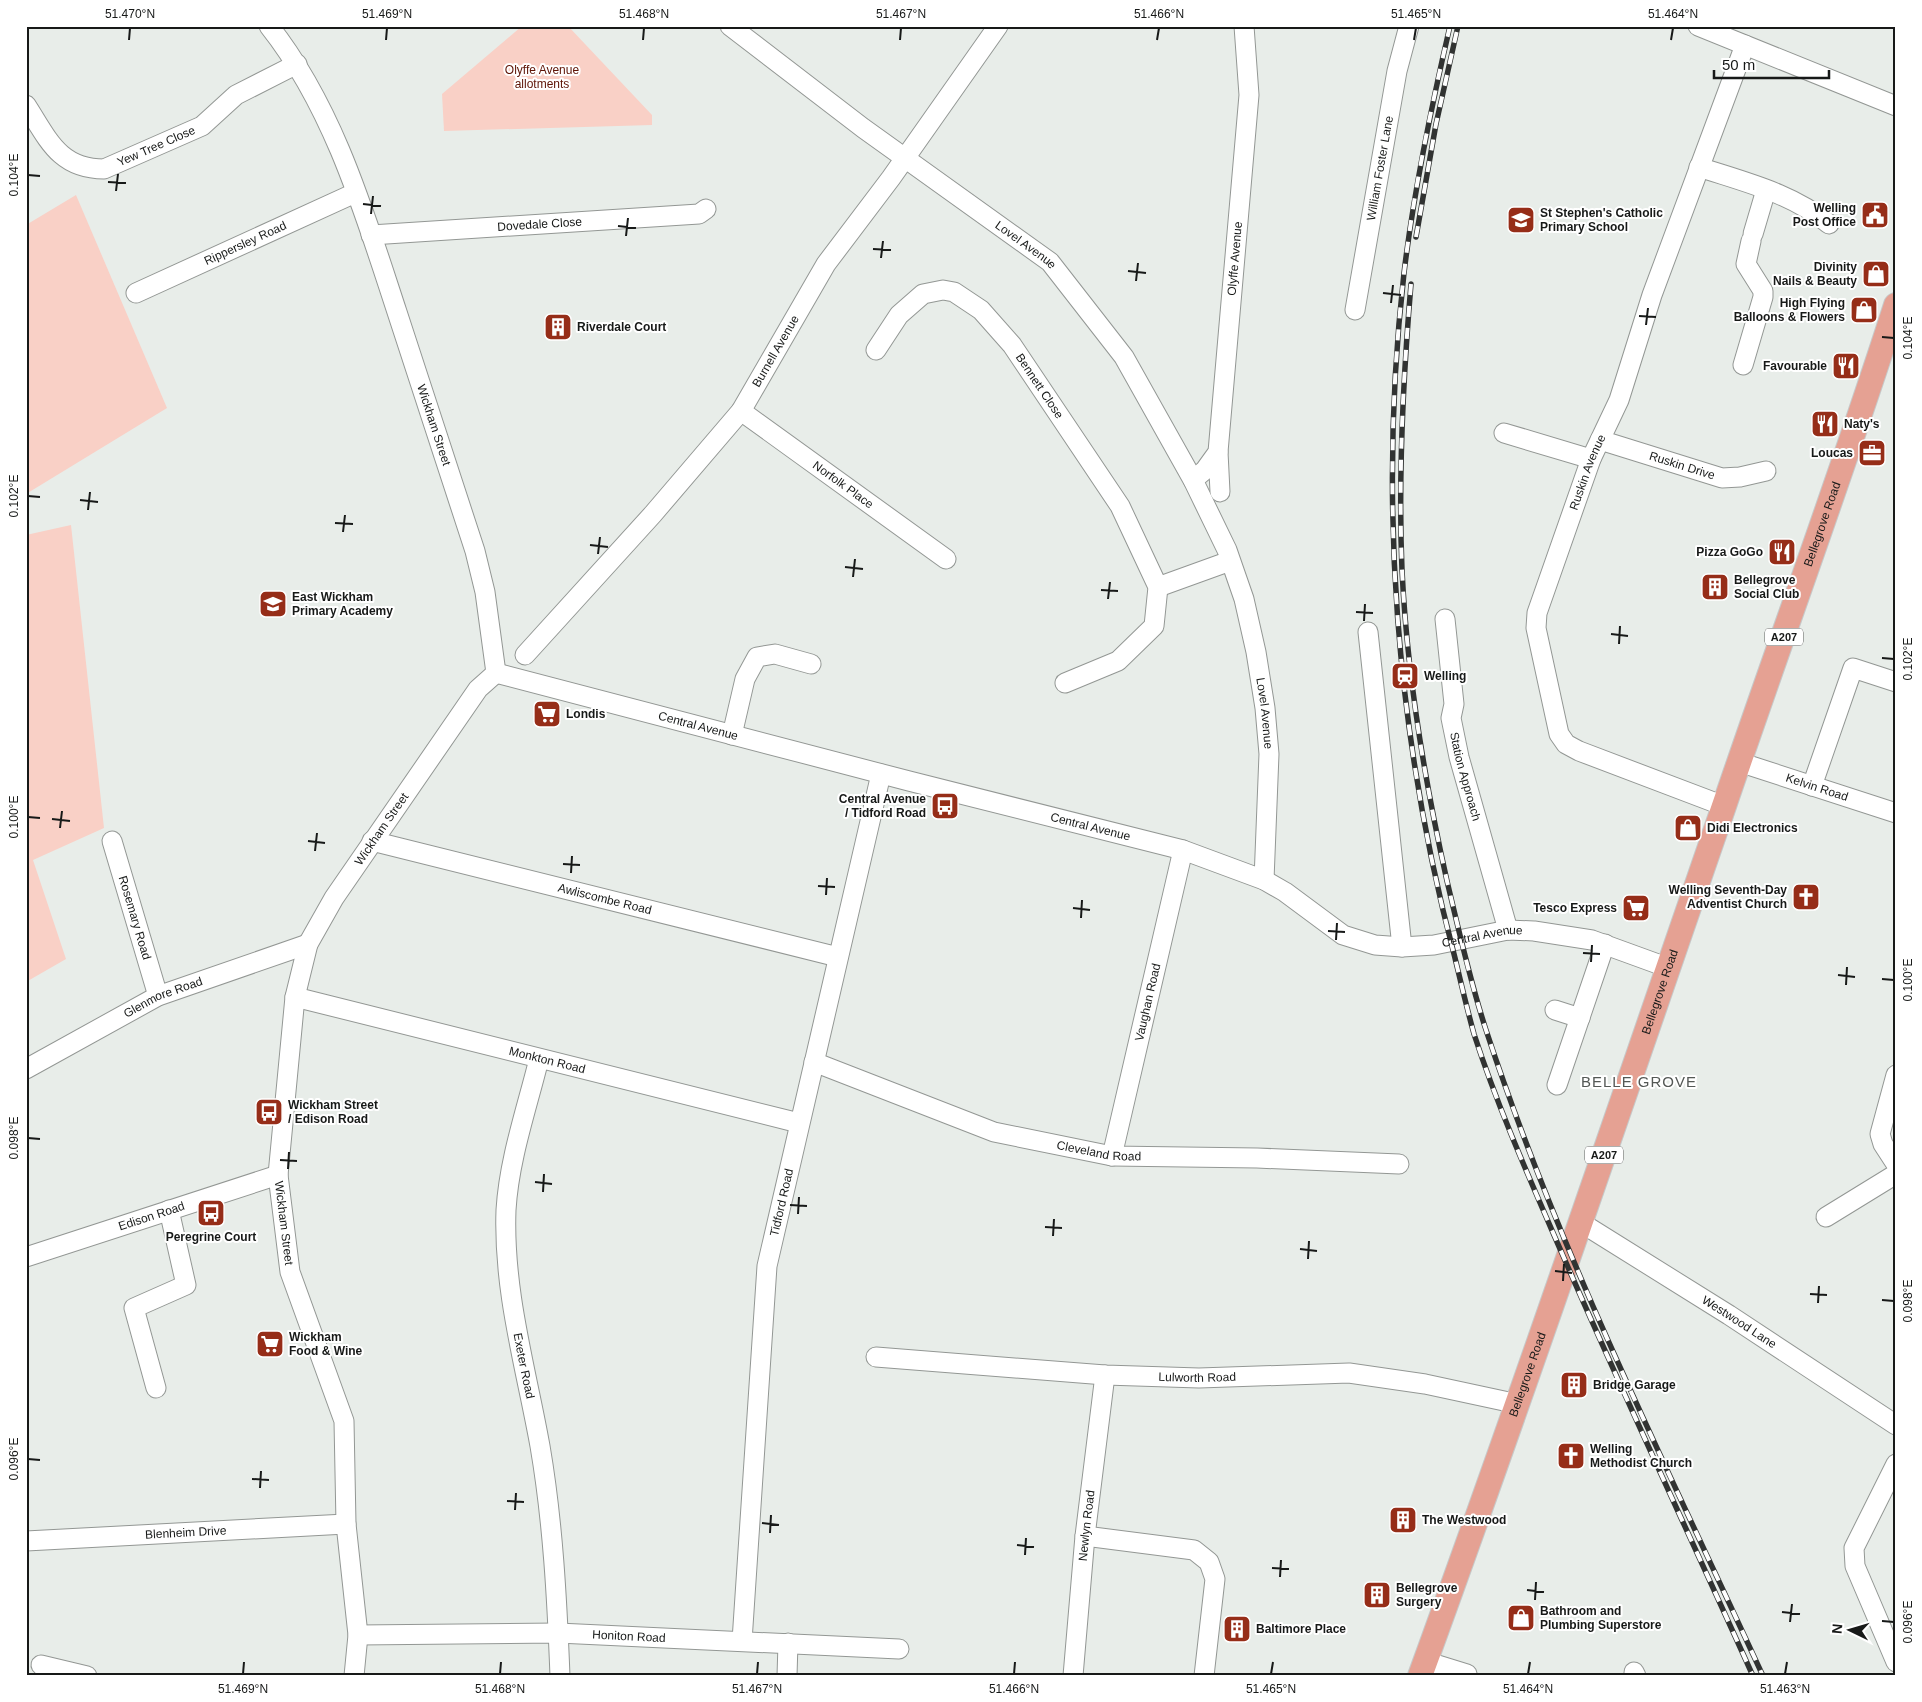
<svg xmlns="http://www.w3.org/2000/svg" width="1922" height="1702" font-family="Arial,sans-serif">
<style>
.green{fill:#f9d0c6}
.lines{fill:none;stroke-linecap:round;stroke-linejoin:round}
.minor-casing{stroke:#939794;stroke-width:21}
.major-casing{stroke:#c7c8c8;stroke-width:26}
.minor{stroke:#fff;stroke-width:19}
.major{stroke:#e5a193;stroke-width:24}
.rail-casing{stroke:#313332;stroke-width:5.5}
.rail{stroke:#fff;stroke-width:4;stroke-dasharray:11;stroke-linecap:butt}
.ticks{fill:none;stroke:#171918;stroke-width:2}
.labels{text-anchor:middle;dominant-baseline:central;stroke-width:4;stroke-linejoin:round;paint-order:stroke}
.shield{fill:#fff;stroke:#5d5e5d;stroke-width:1}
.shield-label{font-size:11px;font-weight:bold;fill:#171918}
.park-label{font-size:12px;fill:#5e1406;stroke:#fff}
.street-label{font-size:12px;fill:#171918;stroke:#fff}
.poi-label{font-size:12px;font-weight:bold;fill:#171918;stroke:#fff;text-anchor:start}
.quarter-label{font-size:15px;letter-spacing:1px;fill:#545855;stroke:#fff}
.neatline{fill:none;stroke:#171918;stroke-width:2}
.ticks-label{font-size:12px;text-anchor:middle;fill:#171918}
</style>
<rect width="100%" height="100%" fill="#e8ede9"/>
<g class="green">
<polygon points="522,26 568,26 652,115 652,125 444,131 442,94"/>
<polygon points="76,195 167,408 26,494 26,225"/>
<polygon points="71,525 104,828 33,860 66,959 26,982 26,535"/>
</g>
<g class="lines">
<defs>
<g id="minor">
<path id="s1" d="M 269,26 C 334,108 365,215 397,312 C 423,392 449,471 475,551 L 485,592 L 496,673"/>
<path id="s2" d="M 730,26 L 863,128 L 1050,262 L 1124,357 L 1193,480 L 1227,550 L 1244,599 L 1256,652 L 1265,708 L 1269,754 L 1264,880"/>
<polyline points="1698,26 1896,106"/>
<path id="s3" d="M 26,105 C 48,139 59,169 104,169 L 202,126 L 236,95 L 297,64"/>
<path d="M 1699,167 C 1744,182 1792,193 1829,224"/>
<polyline points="1753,234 1766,190"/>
<path id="s4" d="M 371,235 L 699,214 L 706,209"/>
<path id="s5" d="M 136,293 L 355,193"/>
<path id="s6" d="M 1355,310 L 1397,71 L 1409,26"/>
<path id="s7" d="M 876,350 L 899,315 L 923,294 L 943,290 L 954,292 L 981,310 L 1012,345 L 1120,506 L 1158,587 L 1154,626 L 1118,661 L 1065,683"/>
<polyline points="1743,365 1763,297 1763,291 1746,264 1751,241"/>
<path id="s8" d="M 741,411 L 946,559"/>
<polyline points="1504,433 1591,459"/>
<path id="s9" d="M 1600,440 L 1722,478 L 1740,477 L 1766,471"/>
<polyline points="1218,452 1220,492"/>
<path id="s10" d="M 1193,480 L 1205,470 L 1218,452 L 1249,95 L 1244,26"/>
<polyline points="1158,587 1230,561"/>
<path id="s11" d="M 1445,619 L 1454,704 L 1451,718 L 1459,757 L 1508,930"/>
<polyline points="1368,632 1402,947"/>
<path id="s12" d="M 525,655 L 653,514 L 741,411 L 826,264 L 891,178 L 998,26"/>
<path id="s13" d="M 496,673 L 909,781 L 1183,850 L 1264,880 L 1285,892 L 1343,935 L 1375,945 L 1402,947 L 1434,945 L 1508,930 L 1534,931 L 1592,940 L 1669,968"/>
<polyline points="732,735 745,679 757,657 775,654 811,664"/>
<path id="s14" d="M 1739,762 L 1896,813"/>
<polyline points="1812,786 1853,668 1896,682"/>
<path id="s15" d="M 1724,806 L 1579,751 L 1566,744 L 1559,734 L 1536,628 L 1537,613 L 1591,459 L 1619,400 L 1652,295 L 1745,45"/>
<path id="s16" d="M 112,841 L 158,996"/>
<path id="s17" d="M 372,841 L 838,957"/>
<path id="s18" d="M 295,997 L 799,1123"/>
<polyline points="1555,1010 1580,1018"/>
<path id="s19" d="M 539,1059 C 527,1108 509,1159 506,1210 C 503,1291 526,1368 540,1446 C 553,1522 557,1599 560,1676"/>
<path id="s20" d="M 814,1062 L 994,1132 L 1112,1156 L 1257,1158 L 1399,1164"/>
<path id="s21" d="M 26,1069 L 158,996 L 308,944"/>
<polyline points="1896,1075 1880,1134 1883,1144 1896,1164"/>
<polyline points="1557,1085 1605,944"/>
<path id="s22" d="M 1112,1156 L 1183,850"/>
<polyline points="1826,1217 1896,1174"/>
<path id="s23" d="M 1580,1222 L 1729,1315 L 1896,1425"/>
<path id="s24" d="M 26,1257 L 278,1175"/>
<path id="s25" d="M 876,1357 L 1105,1375 L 1199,1378 L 1349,1373 L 1425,1384 L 1518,1404"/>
<polyline points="156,1388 134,1308 186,1285 169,1210"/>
<polyline points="1896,1464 1854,1548 1855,1566 1896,1662"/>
<polyline points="1085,1536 1194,1550 1209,1562 1215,1579 1204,1676"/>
<path id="s26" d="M 26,1541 L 346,1524"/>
<path id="s27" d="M 358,1635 L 558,1633 L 899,1649"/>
<path id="s28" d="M 742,1641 L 767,1266 L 881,774"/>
<polyline points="1425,1661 1467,1674"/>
<polyline points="41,1665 87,1676"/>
<polyline points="1634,1672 1636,1676"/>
<path id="s29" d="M 354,1676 L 358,1635 L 346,1524 L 344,1421 L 290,1272 L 278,1175 L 295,997 L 308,944 L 334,898 L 478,689 L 496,673"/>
<polyline points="787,1676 788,1643"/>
<path id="s30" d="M 1073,1676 L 1085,1536 L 1105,1375"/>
</g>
<g id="major">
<path id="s31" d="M 1420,1676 C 1525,1388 1623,1098 1723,809 C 1780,641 1842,474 1896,305"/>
</g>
</defs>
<use href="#minor" class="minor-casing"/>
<use href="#major" class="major-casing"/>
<use href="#minor" class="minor"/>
<use href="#major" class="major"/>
<defs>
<g id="rail">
<path d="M 1450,26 C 1431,108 1414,189 1404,273 C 1378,502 1396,735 1455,958 C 1461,983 1467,1009 1474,1034 C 1499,1111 1532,1184 1564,1258 C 1625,1398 1690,1536 1753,1676"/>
<polyline points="1416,237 1436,124 1458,26"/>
<path d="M 1411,284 C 1403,379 1398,474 1402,570 C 1407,675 1424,778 1447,881 C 1459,931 1470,981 1486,1030 C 1559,1252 1665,1463 1763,1676"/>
</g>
</defs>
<use href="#rail" class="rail-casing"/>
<use href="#rail" class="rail"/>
</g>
<path class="ticks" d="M 129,40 L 130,28M 386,40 L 387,28M 643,40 L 644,28M 900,40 L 901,28M 1157,40 L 1159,28M 1414,40 L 1416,28M 1671,40 L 1673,28M 28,175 L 40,176M 108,182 L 126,183M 116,191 L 118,174M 363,204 L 381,206M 371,214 L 373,196M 618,226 L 636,228M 626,236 L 628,218M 873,249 L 891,250M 881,258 L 883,241M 1128,271 L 1146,273M 1136,281 L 1138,263M 1383,293 L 1401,295M 1391,303 L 1393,285M 1639,316 L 1656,317M 1646,325 L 1648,308M 1882,337 L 1894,338M 28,496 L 40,497M 80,500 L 98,502M 88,510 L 90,492M 335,523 L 353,524M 343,532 L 345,515M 590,545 L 608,547M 598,554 L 600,537M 845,567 L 863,569M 853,577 L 855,559M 1101,590 L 1118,591M 1108,599 L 1110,582M 1356,612 L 1373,613M 1364,621 L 1365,604M 1611,634 L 1628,636M 1619,644 L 1620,626M 1882,658 L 1894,659M 28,817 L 40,818M 52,819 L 70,821M 60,828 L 62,811M 308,841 L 325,843M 315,851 L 317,833M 563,864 L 580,865M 571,873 L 572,856M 818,886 L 835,887M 826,895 L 827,878M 1073,908 L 1090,910M 1081,918 L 1082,900M 1328,931 L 1345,932M 1336,940 L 1337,923M 1583,953 L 1600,954M 1591,962 L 1592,945M 1838,975 L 1855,977M 1882,979 L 1894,980M 1846,985 L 1847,967M 28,1138 L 40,1139M 280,1160 L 297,1161M 288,1169 L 289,1152M 535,1182 L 552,1184M 543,1192 L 544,1174M 790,1205 L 807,1206M 798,1214 L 799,1197M 1045,1227 L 1062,1228M 1053,1236 L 1054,1219M 1300,1249 L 1317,1251M 1308,1259 L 1309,1241M 1555,1271 L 1572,1273M 1563,1281 L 1564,1264M 1810,1294 L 1827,1295M 1882,1300 L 1894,1301M 1818,1303 L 1819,1286M 28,1459 L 40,1460M 252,1479 L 269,1480M 260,1488 L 261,1471M 507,1501 L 524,1502M 515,1510 L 516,1493M 762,1523 L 779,1525M 770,1533 L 771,1515M 1017,1545 L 1034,1547M 1025,1555 L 1026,1538M 1272,1568 L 1289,1569M 1280,1577 L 1281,1560M 1527,1590 L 1544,1592M 1535,1600 L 1536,1582M 1782,1612 L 1800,1614M 1882,1621 L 1894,1622M 1790,1622 L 1792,1604M 243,1674 L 244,1662M 500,1674 L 501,1662M 757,1674 L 758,1662M 1014,1674 L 1015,1662M 1271,1674 L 1273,1662M 1528,1674 L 1530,1662M 1785,1674 L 1787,1662"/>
<defs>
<symbol id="civic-square" viewBox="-11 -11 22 22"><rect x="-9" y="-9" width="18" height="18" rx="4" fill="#962d18" stroke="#fff"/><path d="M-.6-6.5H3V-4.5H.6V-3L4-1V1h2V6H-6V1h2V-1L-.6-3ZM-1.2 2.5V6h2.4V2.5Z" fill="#fff"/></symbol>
<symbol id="school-square" viewBox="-11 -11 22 22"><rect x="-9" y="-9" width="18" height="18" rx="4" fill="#962d18" stroke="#fff"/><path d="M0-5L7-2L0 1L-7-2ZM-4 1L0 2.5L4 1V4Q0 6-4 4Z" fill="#fff"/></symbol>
<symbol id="shop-square" viewBox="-11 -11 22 22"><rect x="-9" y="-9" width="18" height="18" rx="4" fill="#962d18" stroke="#fff"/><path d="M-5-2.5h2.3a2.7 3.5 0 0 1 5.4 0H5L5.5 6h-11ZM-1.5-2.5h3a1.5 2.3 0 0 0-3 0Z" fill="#fff"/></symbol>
<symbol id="building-square" viewBox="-11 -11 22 22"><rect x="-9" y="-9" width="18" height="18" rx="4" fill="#962d18" stroke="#fff"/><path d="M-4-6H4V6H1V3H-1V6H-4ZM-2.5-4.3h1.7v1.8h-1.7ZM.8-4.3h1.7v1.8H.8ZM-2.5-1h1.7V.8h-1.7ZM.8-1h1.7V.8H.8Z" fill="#fff"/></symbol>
<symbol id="restaurant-square" viewBox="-11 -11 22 22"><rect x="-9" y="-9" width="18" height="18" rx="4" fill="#962d18" stroke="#fff"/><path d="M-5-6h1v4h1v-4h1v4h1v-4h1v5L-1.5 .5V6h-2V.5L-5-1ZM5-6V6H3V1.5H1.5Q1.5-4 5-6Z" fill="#fff"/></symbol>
<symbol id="office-square" viewBox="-11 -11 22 22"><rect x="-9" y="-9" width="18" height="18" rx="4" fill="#962d18" stroke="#fff"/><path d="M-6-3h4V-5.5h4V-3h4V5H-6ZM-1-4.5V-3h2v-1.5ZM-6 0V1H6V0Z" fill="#fff"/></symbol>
<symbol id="station-square" viewBox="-11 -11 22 22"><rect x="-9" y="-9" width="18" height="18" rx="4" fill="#962d18" stroke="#fff"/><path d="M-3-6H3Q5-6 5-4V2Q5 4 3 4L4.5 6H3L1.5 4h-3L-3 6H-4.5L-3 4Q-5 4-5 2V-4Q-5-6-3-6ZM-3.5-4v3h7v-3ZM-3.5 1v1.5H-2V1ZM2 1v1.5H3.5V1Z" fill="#fff"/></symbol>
<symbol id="supermarket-square" viewBox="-11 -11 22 22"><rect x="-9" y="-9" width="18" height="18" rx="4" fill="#962d18" stroke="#fff"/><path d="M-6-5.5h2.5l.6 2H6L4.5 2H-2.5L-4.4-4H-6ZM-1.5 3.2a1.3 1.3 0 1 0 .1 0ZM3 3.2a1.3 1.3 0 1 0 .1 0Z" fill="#fff"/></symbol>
<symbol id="bus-square" viewBox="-11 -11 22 22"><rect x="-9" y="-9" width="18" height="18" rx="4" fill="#962d18" stroke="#fff"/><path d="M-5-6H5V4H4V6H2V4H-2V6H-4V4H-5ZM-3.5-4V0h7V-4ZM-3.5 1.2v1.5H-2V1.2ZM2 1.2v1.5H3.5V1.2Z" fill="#fff"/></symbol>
<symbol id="church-square" viewBox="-11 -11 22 22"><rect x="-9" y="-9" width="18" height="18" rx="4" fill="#962d18" stroke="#fff"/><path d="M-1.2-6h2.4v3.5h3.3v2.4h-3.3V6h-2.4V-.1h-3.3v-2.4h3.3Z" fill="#fff"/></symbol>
</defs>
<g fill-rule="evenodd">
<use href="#civic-square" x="1859" y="199" width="32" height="32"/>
<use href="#school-square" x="1505" y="204" width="32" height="32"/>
<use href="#shop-square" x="1860" y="258" width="32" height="32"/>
<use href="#shop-square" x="1848" y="294" width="32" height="32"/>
<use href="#building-square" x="542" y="311" width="32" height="32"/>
<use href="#restaurant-square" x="1830" y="350" width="32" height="32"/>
<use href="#restaurant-square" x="1809" y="408" width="32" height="32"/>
<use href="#office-square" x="1856" y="437" width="32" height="32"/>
<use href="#restaurant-square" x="1766" y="536" width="32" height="32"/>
<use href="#building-square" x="1699" y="571" width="32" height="32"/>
<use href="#school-square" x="257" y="588" width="32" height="32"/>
<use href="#station-square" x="1389" y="660" width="32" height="32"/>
<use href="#supermarket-square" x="531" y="698" width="32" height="32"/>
<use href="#bus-square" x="929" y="790" width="32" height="32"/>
<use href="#shop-square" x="1672" y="812" width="32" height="32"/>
<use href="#church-square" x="1790" y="881" width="32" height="32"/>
<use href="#supermarket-square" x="1620" y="892" width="32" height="32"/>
<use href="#bus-square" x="253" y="1096" width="32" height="32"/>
<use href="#bus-square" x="195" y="1197" width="32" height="32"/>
<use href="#supermarket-square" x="254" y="1328" width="32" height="32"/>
<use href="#building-square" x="1558" y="1369" width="32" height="32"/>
<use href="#church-square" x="1555" y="1440" width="32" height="32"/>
<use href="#building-square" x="1387" y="1504" width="32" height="32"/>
<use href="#building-square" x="1361" y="1579" width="32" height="32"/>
<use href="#shop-square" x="1505" y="1602" width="32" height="32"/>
<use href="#building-square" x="1221" y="1613" width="32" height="32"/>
</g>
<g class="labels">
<g class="shield">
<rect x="1765" y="628.5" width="38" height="17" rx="4"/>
<rect x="1585" y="1146.5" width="38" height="17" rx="4"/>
</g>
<g class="shield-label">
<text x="1784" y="637">A207</text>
<text x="1604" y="1155">A207</text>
</g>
<g class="park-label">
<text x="542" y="70">Olyffe Avenue<tspan x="542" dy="14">allotments</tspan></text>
</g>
<g class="street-label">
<text stroke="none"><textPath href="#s3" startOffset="164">Yew Tree Close</textPath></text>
<text stroke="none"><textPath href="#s6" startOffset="144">William Foster Lane</textPath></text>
<text stroke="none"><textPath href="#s4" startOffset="169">Dovedale Close</textPath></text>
<text stroke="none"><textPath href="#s5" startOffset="120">Rippersley Road</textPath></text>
<text stroke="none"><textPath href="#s2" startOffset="368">Lovel Avenue</textPath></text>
<text stroke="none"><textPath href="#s10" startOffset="232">Olyffe Avenue</textPath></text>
<text stroke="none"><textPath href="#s12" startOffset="395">Burnell Avenue</textPath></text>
<text stroke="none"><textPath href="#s7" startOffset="234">Bennett Close</textPath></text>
<text stroke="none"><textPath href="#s1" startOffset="434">Wickham Street</textPath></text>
<text stroke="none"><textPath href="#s9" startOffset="86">Ruskin Drive</textPath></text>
<text stroke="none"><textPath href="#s15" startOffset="455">Ruskin Avenue</textPath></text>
<text stroke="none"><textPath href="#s8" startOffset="126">Norfolk Place</textPath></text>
<text stroke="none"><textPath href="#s31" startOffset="1220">Bellegrove Road</textPath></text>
<text stroke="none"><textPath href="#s2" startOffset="905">Lovel Avenue</textPath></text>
<text stroke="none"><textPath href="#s13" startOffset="209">Central Avenue</textPath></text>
<text stroke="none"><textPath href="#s11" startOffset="160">Station Approach</textPath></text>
<text stroke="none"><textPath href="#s14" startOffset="82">Kelvin Road</textPath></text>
<text stroke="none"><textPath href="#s13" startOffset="614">Central Avenue</textPath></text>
<text stroke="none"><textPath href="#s29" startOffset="882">Wickham Street</textPath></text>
<text stroke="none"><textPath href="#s17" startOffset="240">Awliscombe Road</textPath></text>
<text stroke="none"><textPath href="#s16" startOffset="80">Rosemary Road</textPath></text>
<text stroke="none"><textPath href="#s13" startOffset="1034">Central Avenue</textPath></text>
<text stroke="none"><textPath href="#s31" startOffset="725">Bellegrove Road</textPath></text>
<text stroke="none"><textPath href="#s21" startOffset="155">Glenmore Road</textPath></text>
<text stroke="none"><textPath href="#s22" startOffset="158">Vaughan Road</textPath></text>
<text stroke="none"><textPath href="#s18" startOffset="260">Monkton Road</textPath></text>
<text stroke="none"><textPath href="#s20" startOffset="300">Cleveland Road</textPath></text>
<text stroke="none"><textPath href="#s28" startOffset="441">Tidford Road</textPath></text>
<text stroke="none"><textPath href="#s24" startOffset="132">Edison Road</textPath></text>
<text transform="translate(284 1223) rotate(83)">Wickham Street</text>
<text stroke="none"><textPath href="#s23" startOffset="188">Westwood Lane</textPath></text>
<text stroke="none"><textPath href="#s19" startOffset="312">Exeter Road</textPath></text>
<text stroke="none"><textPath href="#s31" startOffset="320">Bellegrove Road</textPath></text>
<text stroke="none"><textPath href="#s25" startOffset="322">Lulworth Road</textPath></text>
<text stroke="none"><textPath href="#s30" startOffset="151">Newlyn Road</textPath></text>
<text stroke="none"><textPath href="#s26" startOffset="160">Blenheim Drive</textPath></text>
<text stroke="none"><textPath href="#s27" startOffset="271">Honiton Road</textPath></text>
</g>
<g class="poi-label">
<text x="1856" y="208" text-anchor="end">Welling<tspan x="1856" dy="14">Post Office</tspan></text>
<text x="1540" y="213">St Stephen's Catholic<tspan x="1540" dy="14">Primary School</tspan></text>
<text x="1857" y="267" text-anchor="end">Divinity<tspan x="1857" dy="14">Nails &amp; Beauty</tspan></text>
<text x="1845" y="303" text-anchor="end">High Flying<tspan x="1845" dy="14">Balloons &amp; Flowers</tspan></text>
<text x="577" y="327">Riverdale Court</text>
<text x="1827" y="366" text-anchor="end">Favourable</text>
<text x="1844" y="424">Naty's</text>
<text x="1853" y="453" text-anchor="end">Loucas</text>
<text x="1763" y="552" text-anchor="end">Pizza GoGo</text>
<text x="1734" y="580">Bellegrove<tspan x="1734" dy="14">Social Club</tspan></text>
<text x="292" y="597">East Wickham<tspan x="292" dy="14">Primary Academy</tspan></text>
<text x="1424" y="676">Welling</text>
<text x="566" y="714">Londis</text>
<text x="926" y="799" text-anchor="end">Central Avenue<tspan x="926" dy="14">/ Tidford Road</tspan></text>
<text x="1707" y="828">Didi Electronics</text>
<text x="1787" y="890" text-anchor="end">Welling Seventh-Day<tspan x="1787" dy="14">Adventist Church</tspan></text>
<text x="1617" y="908" text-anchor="end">Tesco Express</text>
<text x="288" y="1105">Wickham Street<tspan x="288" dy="14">/ Edison Road</tspan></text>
<text x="211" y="1237" text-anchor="middle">Peregrine Court</text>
<text x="289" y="1337">Wickham<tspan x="289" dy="14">Food &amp; Wine</tspan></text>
<text x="1593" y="1385">Bridge Garage</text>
<text x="1590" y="1449">Welling<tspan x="1590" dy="14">Methodist Church</tspan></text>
<text x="1422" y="1520">The Westwood</text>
<text x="1396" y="1588">Bellegrove<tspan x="1396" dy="14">Surgery</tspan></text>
<text x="1540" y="1611">Bathroom and<tspan x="1540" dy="14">Plumbing Superstore</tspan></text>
<text x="1256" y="1629">Baltimore Place</text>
</g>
<g class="quarter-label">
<text x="1639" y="1081">BELLE GROVE</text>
</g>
</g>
<rect width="1922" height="1702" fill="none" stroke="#ffffff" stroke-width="55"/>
<g transform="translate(1850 1630) rotate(275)" stroke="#ffffff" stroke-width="4" paint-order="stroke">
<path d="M0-4L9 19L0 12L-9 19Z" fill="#171918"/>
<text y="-8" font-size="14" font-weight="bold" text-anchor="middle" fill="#171918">N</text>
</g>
<path d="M1714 70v8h115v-8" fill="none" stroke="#171918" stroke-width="2.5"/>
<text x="1722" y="70" font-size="15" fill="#171918" stroke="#ffffff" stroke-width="4" paint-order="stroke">50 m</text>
<rect x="28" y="28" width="1866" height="1646" class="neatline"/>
<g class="ticks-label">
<text x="130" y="18">51.470°N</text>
<text x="387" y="18">51.469°N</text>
<text x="644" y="18">51.468°N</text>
<text x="901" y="18">51.467°N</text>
<text x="1159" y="18">51.466°N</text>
<text x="1416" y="18">51.465°N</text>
<text x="1673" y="18">51.464°N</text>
<text transform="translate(14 175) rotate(-90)" y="4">0.104°E</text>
<text transform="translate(1908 338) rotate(-90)" y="4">0.104°E</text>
<text transform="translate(14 496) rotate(-90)" y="4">0.102°E</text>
<text transform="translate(1908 659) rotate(-90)" y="4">0.102°E</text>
<text transform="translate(14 817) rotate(-90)" y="4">0.100°E</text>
<text transform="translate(1908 980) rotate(-90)" y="4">0.100°E</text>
<text transform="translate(14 1138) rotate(-90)" y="4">0.098°E</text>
<text transform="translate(1908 1301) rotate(-90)" y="4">0.098°E</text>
<text transform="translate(14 1459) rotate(-90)" y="4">0.096°E</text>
<text transform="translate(1908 1622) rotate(-90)" y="4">0.096°E</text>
<text x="243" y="1693">51.469°N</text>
<text x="500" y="1693">51.468°N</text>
<text x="757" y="1693">51.467°N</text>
<text x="1014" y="1693">51.466°N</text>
<text x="1271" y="1693">51.465°N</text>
<text x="1528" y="1693">51.464°N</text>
<text x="1785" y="1693">51.463°N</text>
</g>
</svg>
